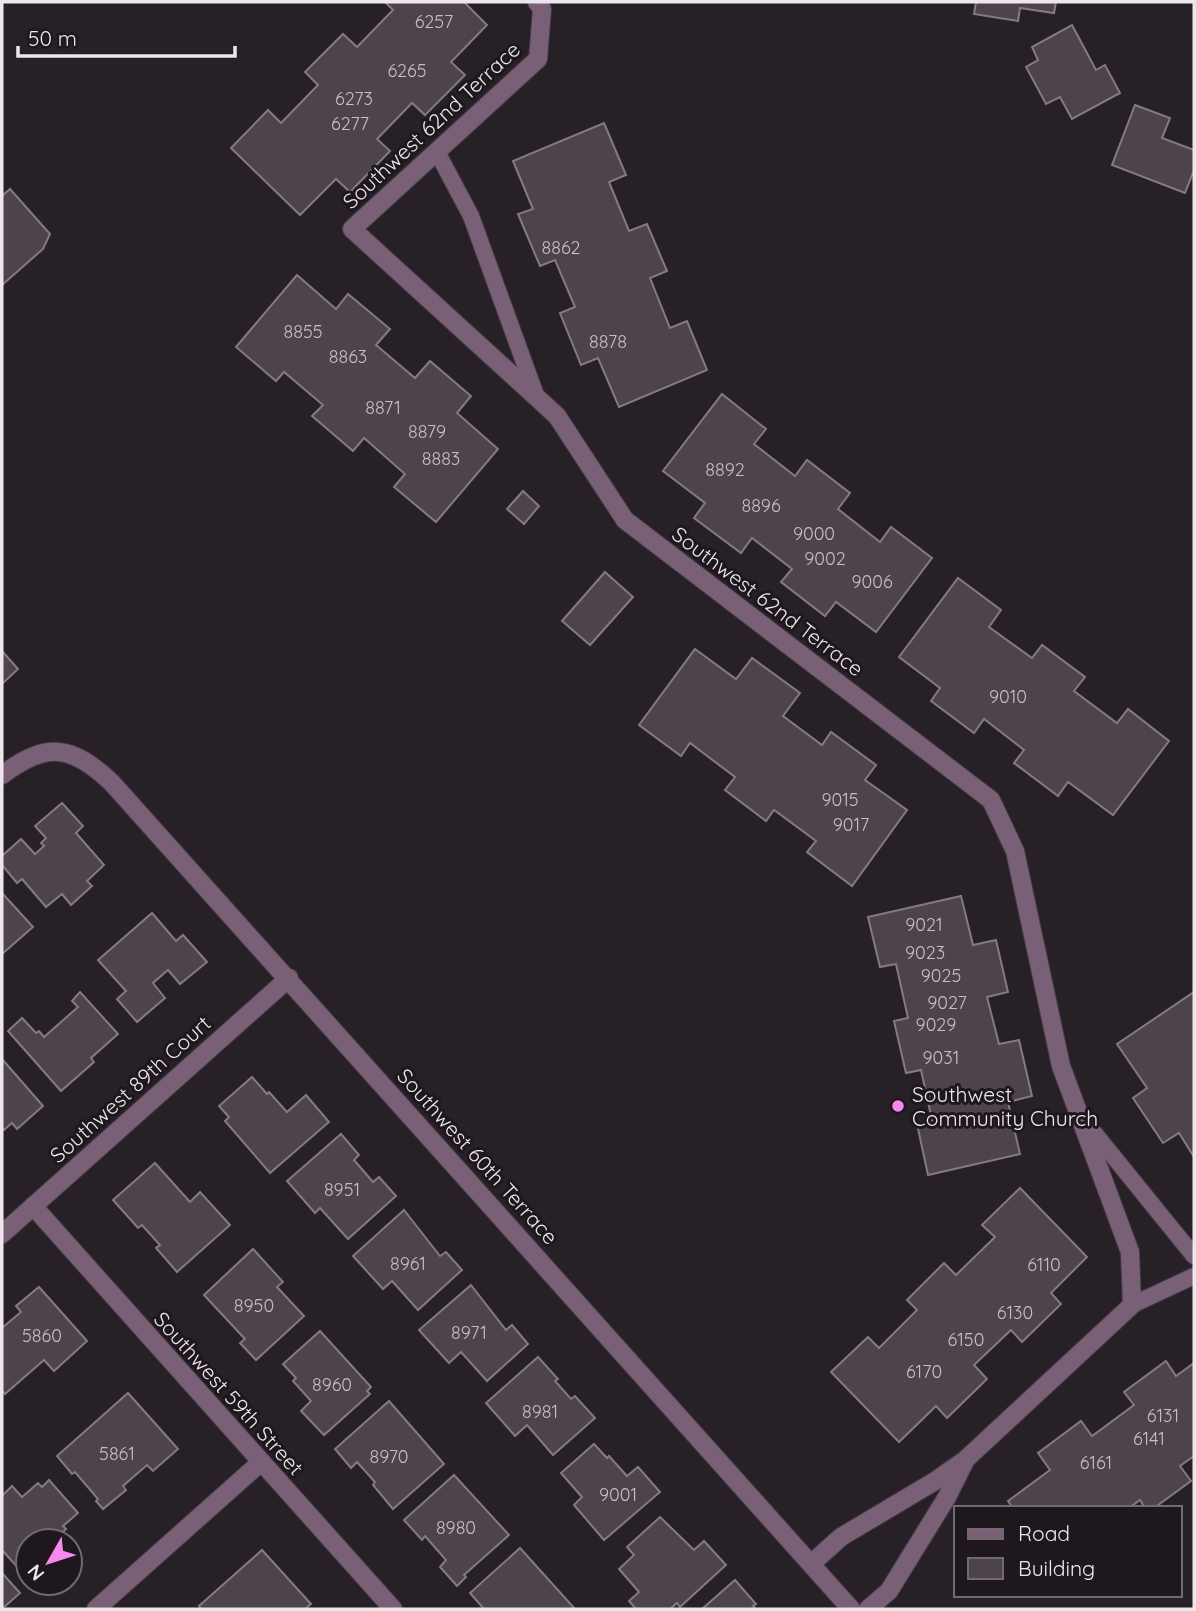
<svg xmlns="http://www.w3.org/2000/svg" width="1196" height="1611" font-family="Quicksand,sans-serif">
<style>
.building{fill:#4c434b;stroke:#847a83;stroke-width:2}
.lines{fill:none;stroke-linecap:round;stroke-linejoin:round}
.service-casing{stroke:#443c43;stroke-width:18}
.minor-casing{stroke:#443c43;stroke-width:20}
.service{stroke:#796077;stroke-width:16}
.minor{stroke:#796077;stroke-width:18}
.poi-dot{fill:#f689ee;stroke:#1f171e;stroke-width:2.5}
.labels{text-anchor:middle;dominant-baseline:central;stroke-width:6;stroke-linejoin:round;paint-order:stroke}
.number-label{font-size:18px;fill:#c5bec4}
.street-label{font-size:21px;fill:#ede7ec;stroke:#1f171e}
.poi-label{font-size:21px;fill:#ede7ec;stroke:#1f171e;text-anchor:start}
</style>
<rect width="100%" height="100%" fill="#282027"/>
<g class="building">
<polygon points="385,2 464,2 487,25 451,62 465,75 425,115 412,103 377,139 390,151 350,192 336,179 300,215 231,148 268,110 281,123 318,85 305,72 343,34 357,47 393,10"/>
<polygon points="976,2 1056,2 1054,13 1020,8 1018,21 974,14"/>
<polygon points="1072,25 1096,70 1105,65 1120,93 1072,119 1060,97 1046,104 1026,67 1038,60 1032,47"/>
<polygon points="1135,105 1170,118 1162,138 1194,150 1194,170 1185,193 1112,165"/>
<polygon points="604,123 626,175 609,182 629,231 647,224 667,271 650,278 670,328 687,321 707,370 619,407 598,358 581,365 560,313 575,307 555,260 540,266 518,214 533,209 513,161"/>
<polygon points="10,189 50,234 43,249 2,285 2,196"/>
<polygon points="297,275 336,309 348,294 390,329 376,345 415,378 430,361 471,396 457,413 498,449 436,522 394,487 405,474 364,438 353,451 312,416 323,405 284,372 276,381 236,347"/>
<polygon points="722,394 766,429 754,444 795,476 807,460 850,493 838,509 880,542 891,527 932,558 876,632 836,602 825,616 781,582 792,569 752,538 741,553 694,518 705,503 663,471"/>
<polygon points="523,491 539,506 524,524 507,509"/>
<polygon points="605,572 633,597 590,645 562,621"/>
<polygon points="958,578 1001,610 989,627 1032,658 1042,645 1085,677 1074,691 1117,723 1128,709 1169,741 1113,815 1068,782 1058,796 1014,763 1024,750 984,719 974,733 931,701 940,688 899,657"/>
<polygon points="695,649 736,679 752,658 800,693 783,716 822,745 831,732 876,765 865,780 907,810 852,886 807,852 816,841 774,810 766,821 725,790 735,777 690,743 681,756 639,725"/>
<polygon points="2,651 18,669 2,684"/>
<polygon points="62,803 83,826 76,833 104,865 87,881 92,886 71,905 62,894 46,907 22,879 17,883 2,865 2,856 21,839 35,854 44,846 41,843 46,838 35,826"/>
<polygon points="2,893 33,927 2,954"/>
<polygon points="961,896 973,945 996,940 1008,992 987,997 999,1044 1019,1040 1032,1096 1008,1102 1020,1154 928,1175 917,1124 932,1120 921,1070 906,1073 894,1021 908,1018 896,964 880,967 868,917"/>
<polygon points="152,913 176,941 183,935 207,962 180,984 168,970 153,983 165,998 137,1022 117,999 126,991 98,960"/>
<polygon points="80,992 118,1034 91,1058 94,1062 61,1091 8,1031 22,1018 36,1033 39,1031 44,1037 78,1007 72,1001"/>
<polygon points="1194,992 1194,1157 1179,1133 1163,1143 1133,1098 1147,1088 1117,1044"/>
<polygon points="2,1059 43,1106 17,1129 12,1123 4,1130 2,1128"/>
<polygon points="252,1077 267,1094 269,1092 287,1112 306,1095 329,1122 270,1173 225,1121 229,1117 219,1106"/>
<polygon points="341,1134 359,1155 354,1160 373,1182 379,1177 396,1196 348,1239 320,1208 315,1213 287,1181"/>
<polygon points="155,1163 190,1202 200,1192 230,1225 177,1272 156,1248 160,1245 142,1225 138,1228 113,1200"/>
<polygon points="1020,1188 1087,1257 1051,1293 1061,1304 1022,1342 1011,1330 974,1365 987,1379 947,1418 936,1406 899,1442 831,1372 868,1337 879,1348 917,1310 907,1300 944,1263 956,1275 995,1237 982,1225"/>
<polygon points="404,1210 440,1256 446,1252 462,1270 418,1310 392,1281 383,1289 353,1256"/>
<polygon points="253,1249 283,1282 277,1287 304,1316 256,1360 240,1343 245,1339 204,1295"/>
<polygon points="471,1285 506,1330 512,1325 528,1344 487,1381 461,1352 449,1363 419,1330"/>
<polygon points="39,1287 87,1341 54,1371 44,1360 5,1394 2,1390 2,1328 21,1312 16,1306"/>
<polygon points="320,1331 371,1387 367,1391 370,1394 324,1435 301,1411 311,1401 293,1381 296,1378 283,1364"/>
<polygon points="538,1357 558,1379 555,1381 571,1399 575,1396 595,1418 553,1455 527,1425 515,1436 486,1403"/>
<polygon points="1166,1361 1176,1376 1194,1363 1194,1456 1180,1466 1191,1481 1154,1508 1145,1508 1140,1500 1129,1508 1013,1508 1008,1501 1050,1470 1038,1453 1081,1421 1092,1436 1134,1405 1124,1392"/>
<polygon points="128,1393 178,1449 153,1471 147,1465 123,1486 126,1490 103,1509 96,1501 98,1499 75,1472 72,1474 57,1456"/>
<polygon points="389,1401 444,1464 393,1509 373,1485 375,1482 357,1462 351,1468 335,1449"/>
<polygon points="594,1444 607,1458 609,1456 627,1476 638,1467 660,1492 604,1540 574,1505 582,1497 561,1473"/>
<polygon points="454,1475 509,1535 464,1575 466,1577 457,1586 440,1567 446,1560 425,1536 422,1540 404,1520"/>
<polygon points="49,1480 78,1513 63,1526 66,1529 53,1541 28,1541 28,1579 2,1550 2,1496 12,1486 22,1497 38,1483 42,1487"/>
<polygon points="660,1517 694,1550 704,1541 726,1565 680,1607 677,1603 670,1609 636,1609 629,1601 639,1592 619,1569 634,1555 627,1547"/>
<polygon points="520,1548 575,1609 484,1609 470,1593"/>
<polygon points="262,1550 311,1604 305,1609 201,1609 199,1606"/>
<polygon points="2,1573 20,1593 2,1609"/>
<polygon points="735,1580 756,1604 753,1606 756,1609 702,1609"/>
</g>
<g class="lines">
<defs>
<g id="service">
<polyline points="437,152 471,216 537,398"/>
<polyline points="1083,1119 1194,1256"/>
<polyline points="1132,1305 1194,1276"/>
</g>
<g id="minor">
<polyline points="537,2 542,9 538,59 352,229 557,416 625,520 991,800 1015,851 1061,1066 1130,1252 1132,1305 965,1460 935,1481 841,1537 811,1564"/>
<path d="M 2,775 C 47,741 72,745 112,783 L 851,1609"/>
<polyline points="33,1206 393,1609"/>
<polyline points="2,1234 289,978"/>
<polyline points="96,1609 260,1463"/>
<polyline points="868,1609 889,1591 947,1497 964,1463"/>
</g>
</defs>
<use href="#service" class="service-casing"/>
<use href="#minor" class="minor-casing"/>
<use href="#service" class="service"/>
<use href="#minor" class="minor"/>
</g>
<circle class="poi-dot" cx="898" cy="1106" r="7"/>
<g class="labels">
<g class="number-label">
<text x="434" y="21">6257</text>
<text x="407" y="70">6265</text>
<text x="354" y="98">6273</text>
<text x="350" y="123">6277</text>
<text x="561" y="247">8862</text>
<text x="303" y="331">8855</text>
<text x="608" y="341">8878</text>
<text x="348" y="356">8863</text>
<text x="383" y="407">8871</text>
<text x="427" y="431">8879</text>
<text x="441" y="458">8883</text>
<text x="725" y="469">8892</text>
<text x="761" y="505">8896</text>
<text x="814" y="533">9000</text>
<text x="825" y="558">9002</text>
<text x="872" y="581">9006</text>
<text x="1008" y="696">9010</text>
<text x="840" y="799">9015</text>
<text x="851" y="824">9017</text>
<text x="924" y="924">9021</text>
<text x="925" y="952">9023</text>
<text x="941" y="975">9025</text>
<text x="947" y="1002">9027</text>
<text x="936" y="1024">9029</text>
<text x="941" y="1057">9031</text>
<text x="342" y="1189">8951</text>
<text x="408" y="1263">8961</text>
<text x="1044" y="1264">6110</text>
<text x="254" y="1305">8950</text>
<text x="1015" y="1312">6130</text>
<text x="469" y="1332">8971</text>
<text x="42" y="1335">5860</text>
<text x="966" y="1339">6150</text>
<text x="924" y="1371">6170</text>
<text x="332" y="1384">8960</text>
<text x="540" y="1411">8981</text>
<text x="1163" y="1415">6131</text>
<text x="1149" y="1438">6141</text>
<text x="117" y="1453">5861</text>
<text x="389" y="1456">8970</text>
<text x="1096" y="1462">6161</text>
<text x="618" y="1494">9001</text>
<text x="456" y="1527">8980</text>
</g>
<g class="street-label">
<text transform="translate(431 125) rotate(-43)">Southwest 62nd Terrace</text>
<text transform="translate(768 601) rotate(37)">Southwest 62nd Terrace</text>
<text transform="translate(130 1089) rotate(-42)">Southwest 89th Court</text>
<text transform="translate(478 1156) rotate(48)">Southwest 60th Terrace</text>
<text transform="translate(229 1393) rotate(48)">Southwest 59th Street</text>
</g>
<g class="poi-label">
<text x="912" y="1094">Southwest<tspan x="912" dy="24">Community Church</tspan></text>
</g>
</g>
<rect width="1196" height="1611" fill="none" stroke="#ede7ec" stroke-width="7"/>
<rect x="954" y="1506" width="228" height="91" fill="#1f171e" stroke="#716a70" stroke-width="2"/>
<rect x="968" y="1529" width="35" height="10" fill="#796077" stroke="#716a70" stroke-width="2"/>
<text x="1018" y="1541" font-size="21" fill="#ede7ec">Road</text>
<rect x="968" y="1558" width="35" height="21" fill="#4c434b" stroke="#716a70" stroke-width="2"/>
<text x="1018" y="1576" font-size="21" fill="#ede7ec">Building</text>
<g transform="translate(49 1562) rotate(231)"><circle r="33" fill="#1f171e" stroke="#716a70" stroke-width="2"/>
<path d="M0-5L12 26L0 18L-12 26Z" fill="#f689ee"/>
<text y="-10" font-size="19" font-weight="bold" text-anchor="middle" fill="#ede7ec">N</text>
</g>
<path d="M18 46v10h217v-10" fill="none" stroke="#ede7ec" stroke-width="3.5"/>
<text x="28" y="46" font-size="21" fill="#ede7ec" stroke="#1f171e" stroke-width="5" paint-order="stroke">50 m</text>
</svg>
